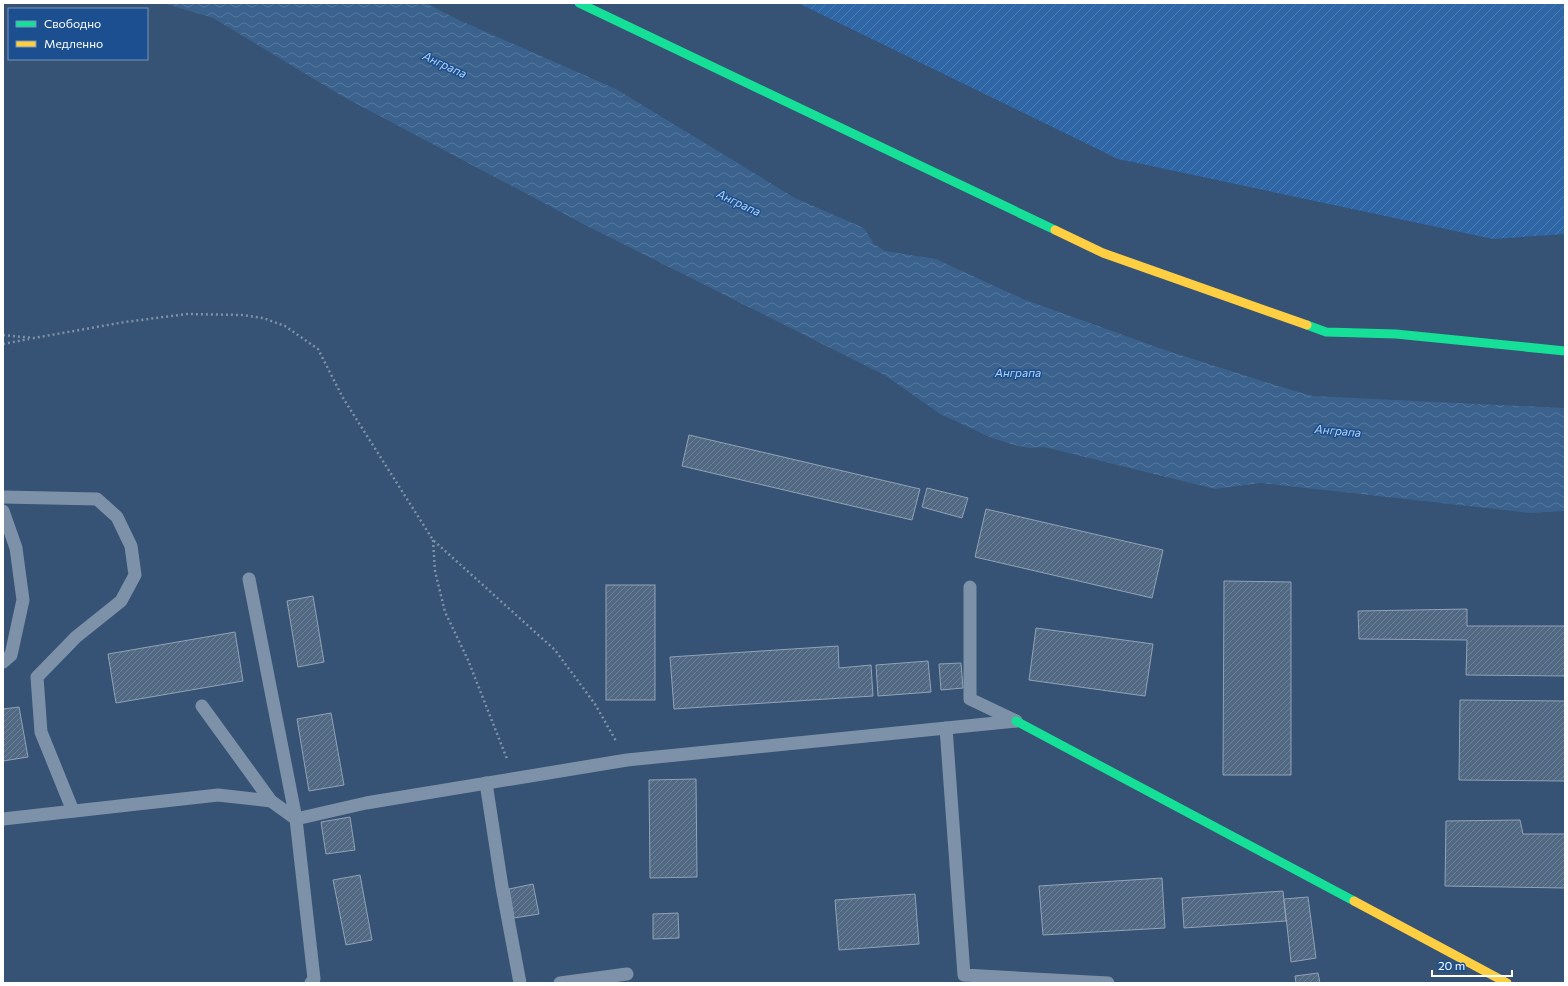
<svg xmlns="http://www.w3.org/2000/svg" width="1568" height="986" font-family="Commissioner,sans-serif">
<style>
.garden{fill:url(#garden-furrows)}
.water{fill:url(#water-waves)}
.building{fill:url(#building-hatch);stroke:#92a2b6}
.lines{fill:none;stroke-linecap:round;stroke-linejoin:round}
.path{stroke:#7d92a8;stroke-width:2.5;stroke-dasharray:2 3;stroke-linecap:butt}
.lane{stroke:#7d92a8;stroke-width:13}
.fast{stroke:#16e098;stroke-width:9}
.slow{stroke:#ffcf43;stroke-width:9}
.labels{text-anchor:middle;dominant-baseline:central;stroke-width:3;stroke-linejoin:round;paint-order:stroke}
.water-label{font-size:12px;font-style:italic;fill:#b5d3f5;stroke:#1b4f8f}
</style>
<defs>
<pattern id="garden-furrows" width="10" height="10" patternUnits="userSpaceOnUse"><rect width="10" height="10" fill="#2f66a5"/><path d="M-1 1l2-2M0 10L10 0M9 11l2-2" fill="none" stroke="#4e7db2"/></pattern>
<pattern id="water-waves" width="16" height="10" patternUnits="userSpaceOnUse"><rect width="16" height="10" fill="#3b618d"/><path d="M0 5q4-4 8 0t8 0" fill="none" stroke="#58799e"/></pattern>
<pattern id="building-hatch" width="6" height="6" patternUnits="userSpaceOnUse"><rect width="6" height="6" fill="#526984"/><path d="M-1 1l2-2M0 6l6-6M5 7l2-2" fill="none" stroke="#6c8096"/></pattern>
</defs>
<rect width="100%" height="100%" fill="#365274"/>
<polygon class="garden" points="798,3 1565,3 1565,234 1493,239 1118,159"/>
<polygon class="water" points="163,3 426,3 459,20 616,89 795,198 864,228 874,244 885,251 936,259 1023,299 1165,350 1285,388 1313,396 1565,408 1565,511 1531,513 1261,483 1215,489 1044,447 1030,448 1014,445 992,438 940,414 886,376 587,226 340,95 213,18"/>
<g class="building">
<polygon points="689,435 920,489 912,520 682,466"/>
<polygon points="927,488 968,498 962,518 922,507"/>
<polygon points="986,509 1163,550 1152,598 975,557"/>
<polygon points="1224,581 1291,582 1291,775 1223,775"/>
<rect x="606" y="585" width="49" height="115"/>
<polygon points="313,596 324,662 298,667 287,601"/>
<polygon points="1467,609 1467,626 1565,626 1565,676 1466,675 1467,640 1359,639 1358,611"/>
<polygon points="1036,628 1153,644 1145,696 1029,680"/>
<polygon points="235,632 243,681 116,703 108,654"/>
<polygon points="838,646 839,668 871,665 873,696 674,709 670,657"/>
<polygon points="928,661 931,692 878,696 876,665"/>
<polygon points="961,663 963,688 941,690 939,664"/>
<polygon points="1460,700 1565,701 1565,781 1459,780"/>
<polygon points="19,707 28,757 3,761 3,709"/>
<polygon points="331,713 344,785 309,791 297,719"/>
<polygon points="696,779 697,877 650,878 649,780"/>
<polygon points="350,817 355,850 326,854 321,822"/>
<polygon points="1520,820 1523,834 1565,834 1565,888 1445,886 1446,821"/>
<polygon points="360,875 372,940 346,945 333,880"/>
<polygon points="1162,878 1165,928 1043,935 1039,886"/>
<polygon points="533,884 539,914 514,918 509,889"/>
<polygon points="1283,891 1286,921 1184,928 1182,898"/>
<polygon points="915,894 919,944 839,950 835,900"/>
<polygon points="1308,897 1316,958 1291,962 1284,899"/>
<polygon points="678,913 679,938 653,939 653,914"/>
<polygon points="1318,973 1320,983 1296,983 1295,976"/>
</g>
<g class="lines">
<g class="path">
<polyline points="3,335 34,338 125,322 187,314 242,315 263,318 285,326 318,349 343,398 433,540 555,650 595,704 616,741"/>
<polyline points="3,344 29,339"/>
<polyline points="433,540 435,571 445,612 468,660 507,759"/>
</g>
<g class="lane">
<polyline points="3,497 97,499 117,517 131,546 135,575 121,601 76,637 37,677 41,732 73,811"/>
<polyline points="3,511 16,548 23,600 11,655 3,662"/>
<polyline points="249,579 296,819 314,979 311,983"/>
<polyline points="970,587 970,699 1016,721"/>
<polyline points="202,706 271,801"/>
<polyline points="946,728 964,975 1108,983"/>
<polyline points="486,783 502,887 520,983"/>
<polyline points="3,819 218,795 271,801 296,819 366,803 627,760 1016,721"/>
<polyline points="560,983 627,974"/>
</g>
<g class="fast">
<polyline points="579,3 1055,230"/>
<polyline points="1307,325 1326,332 1396,334 1565,351"/>
<polyline points="1016,721 1354,901"/>
</g>
<g class="slow">
<polyline points="1055,230 1103,253 1307,325"/>
<polyline points="1354,901 1507,983"/>
</g>
</g>
<g class="labels">
<g class="water-label">
<text transform="translate(445 64) rotate(25)">Анграпа</text>
<text transform="translate(739 202) rotate(25)">Анграпа</text>
<text x="1018" y="372">Анграпа</text>
<text transform="translate(1338 430) rotate(5)">Анграпа</text>
</g>
</g>
<rect width="1568" height="986" fill="none" stroke="#ffffff" stroke-width="8"/>
<rect x="8" y="8" width="140" height="52" fill="#1b4f8f" stroke="#7695bc"/>
<rect x="16" y="21" width="20" height="6" fill="#16e098" stroke="#7695bc"/>
<text x="44" y="28" font-size="12" fill="#ffffff">Свободно</text>
<rect x="16" y="41" width="20" height="6" fill="#ffcf43" stroke="#7695bc"/>
<text x="44" y="48" font-size="12" fill="#ffffff">Медленно</text>
<path d="M1432 970v6h80v-6" fill="none" stroke="#ffffff" stroke-width="2"/>
<text x="1438" y="970" font-size="12" fill="#ffffff" stroke="#1b4f8f" stroke-width="3" paint-order="stroke">20 m</text>
</svg>
